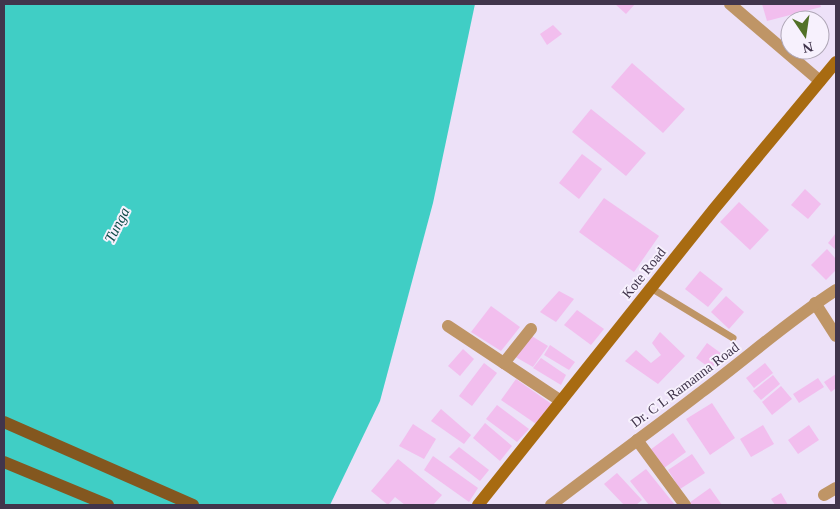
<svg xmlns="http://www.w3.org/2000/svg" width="840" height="509" font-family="'Times New Roman',serif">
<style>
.water{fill:#40cec5}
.building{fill:#f2beee}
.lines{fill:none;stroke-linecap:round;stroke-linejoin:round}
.lane{stroke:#bf9566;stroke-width:7}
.street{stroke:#bf9566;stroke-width:12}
.secondary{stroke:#a86b11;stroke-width:12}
.primary{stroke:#83571f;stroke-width:12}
.labels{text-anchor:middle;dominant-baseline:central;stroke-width:4;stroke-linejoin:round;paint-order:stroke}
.street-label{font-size:14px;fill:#41354c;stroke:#f7f1fd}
.water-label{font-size:15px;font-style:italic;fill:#0e4b48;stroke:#f7f1fd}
</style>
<rect width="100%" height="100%" fill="#ede1f8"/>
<polygon class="water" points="4,4 475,4 433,203 380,401 330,505 4,505"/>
<g class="building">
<polygon points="615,4 635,4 626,14"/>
<polygon points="762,4 820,4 821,7 767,21"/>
<polygon points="553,25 562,34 547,45 540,34"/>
<polygon points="632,63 685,109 663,133 611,87"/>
<polygon points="591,109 646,153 626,176 572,132"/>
<polygon points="582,154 602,169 579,199 559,183"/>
<polygon points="805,189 821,204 808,219 791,205"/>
<polygon points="604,198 659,236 634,272 579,232"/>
<polygon points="739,202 769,230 750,250 720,222"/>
<polygon points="836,233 836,250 828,243"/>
<polygon points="827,249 836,259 836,270 826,280 811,265"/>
<polygon points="700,271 723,289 708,307 685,289"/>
<polygon points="559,291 574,299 556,322 540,312"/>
<polygon points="726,296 744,312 729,329 711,312"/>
<polygon points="491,306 520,327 501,351 471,332"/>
<polygon points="577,310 604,329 591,345 564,325"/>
<polygon points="660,332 685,356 658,384 625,361 636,350 651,363 661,355 652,343"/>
<polygon points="530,335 548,346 533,367 512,355"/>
<polygon points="707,343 722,354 711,369 696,358"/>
<polygon points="550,345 575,362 569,370 544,355"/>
<polygon points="463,349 474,359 460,376 448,366"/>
<polygon points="541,358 566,375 561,385 533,368"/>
<polygon points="484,363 497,373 472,406 459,396"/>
<polygon points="765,363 773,373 754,388 746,378"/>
<polygon points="836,374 836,388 831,392 824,382"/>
<polygon points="773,375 780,384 761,400 753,391"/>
<polygon points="818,378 824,387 799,403 793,394"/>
<polygon points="516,379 553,405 539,426 501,400"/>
<polygon points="781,386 792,399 772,415 762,402"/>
<polygon points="712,403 735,438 710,455 686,419"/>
<polygon points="497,405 529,429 517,442 486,419"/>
<polygon points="441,409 471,435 464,444 431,421"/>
<polygon points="485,423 512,446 500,461 473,438"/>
<polygon points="413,424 436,439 424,459 399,446"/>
<polygon points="763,425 774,444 751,457 740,439"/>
<polygon points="809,425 819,440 798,454 788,440"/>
<polygon points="673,433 686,452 664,468 650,450"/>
<polygon points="459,447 489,470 480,481 449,457"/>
<polygon points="692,454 705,473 680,489 668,470"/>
<polygon points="433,456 478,488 469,502 424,470"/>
<polygon points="398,459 442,495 433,505 405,505 395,497 388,505 371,491"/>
<polygon points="646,469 675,505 649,505 630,481"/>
<polygon points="617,473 642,500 636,505 624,505 604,484"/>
<polygon points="710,488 722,505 690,505 689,503"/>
<polygon points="781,493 788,505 775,505 771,499"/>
</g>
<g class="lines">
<polyline class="lane" points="651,288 733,338"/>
<g class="street">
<polyline points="730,4 820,81"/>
<polyline points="815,303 836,336"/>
<polyline points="448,326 561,401"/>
<polyline points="504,363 531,329"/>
<polyline points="637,440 685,505"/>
<polyline points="824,495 836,488"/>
<path d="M 551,505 C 600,467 651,431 700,393 C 746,359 788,321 836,290"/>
</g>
<polyline class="secondary" points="478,505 714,209 836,62"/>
<g class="primary">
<polyline points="4,422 193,505"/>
<polyline points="4,462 108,505"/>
</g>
</g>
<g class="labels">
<g class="street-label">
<text transform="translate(644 273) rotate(-51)">Kote Road</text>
<text transform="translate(685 385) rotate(-37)">Dr. C L Ramanna Road</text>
</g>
<g class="water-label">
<text transform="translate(117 225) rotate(-63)">Tunga</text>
</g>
</g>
<rect width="840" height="509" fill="none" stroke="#41354c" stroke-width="10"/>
<g transform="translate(805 35) rotate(167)"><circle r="24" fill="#f7f1fd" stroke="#aea6b6"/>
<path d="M0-4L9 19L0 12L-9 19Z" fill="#527127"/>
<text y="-8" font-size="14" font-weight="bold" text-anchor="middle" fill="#41354c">N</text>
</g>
</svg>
